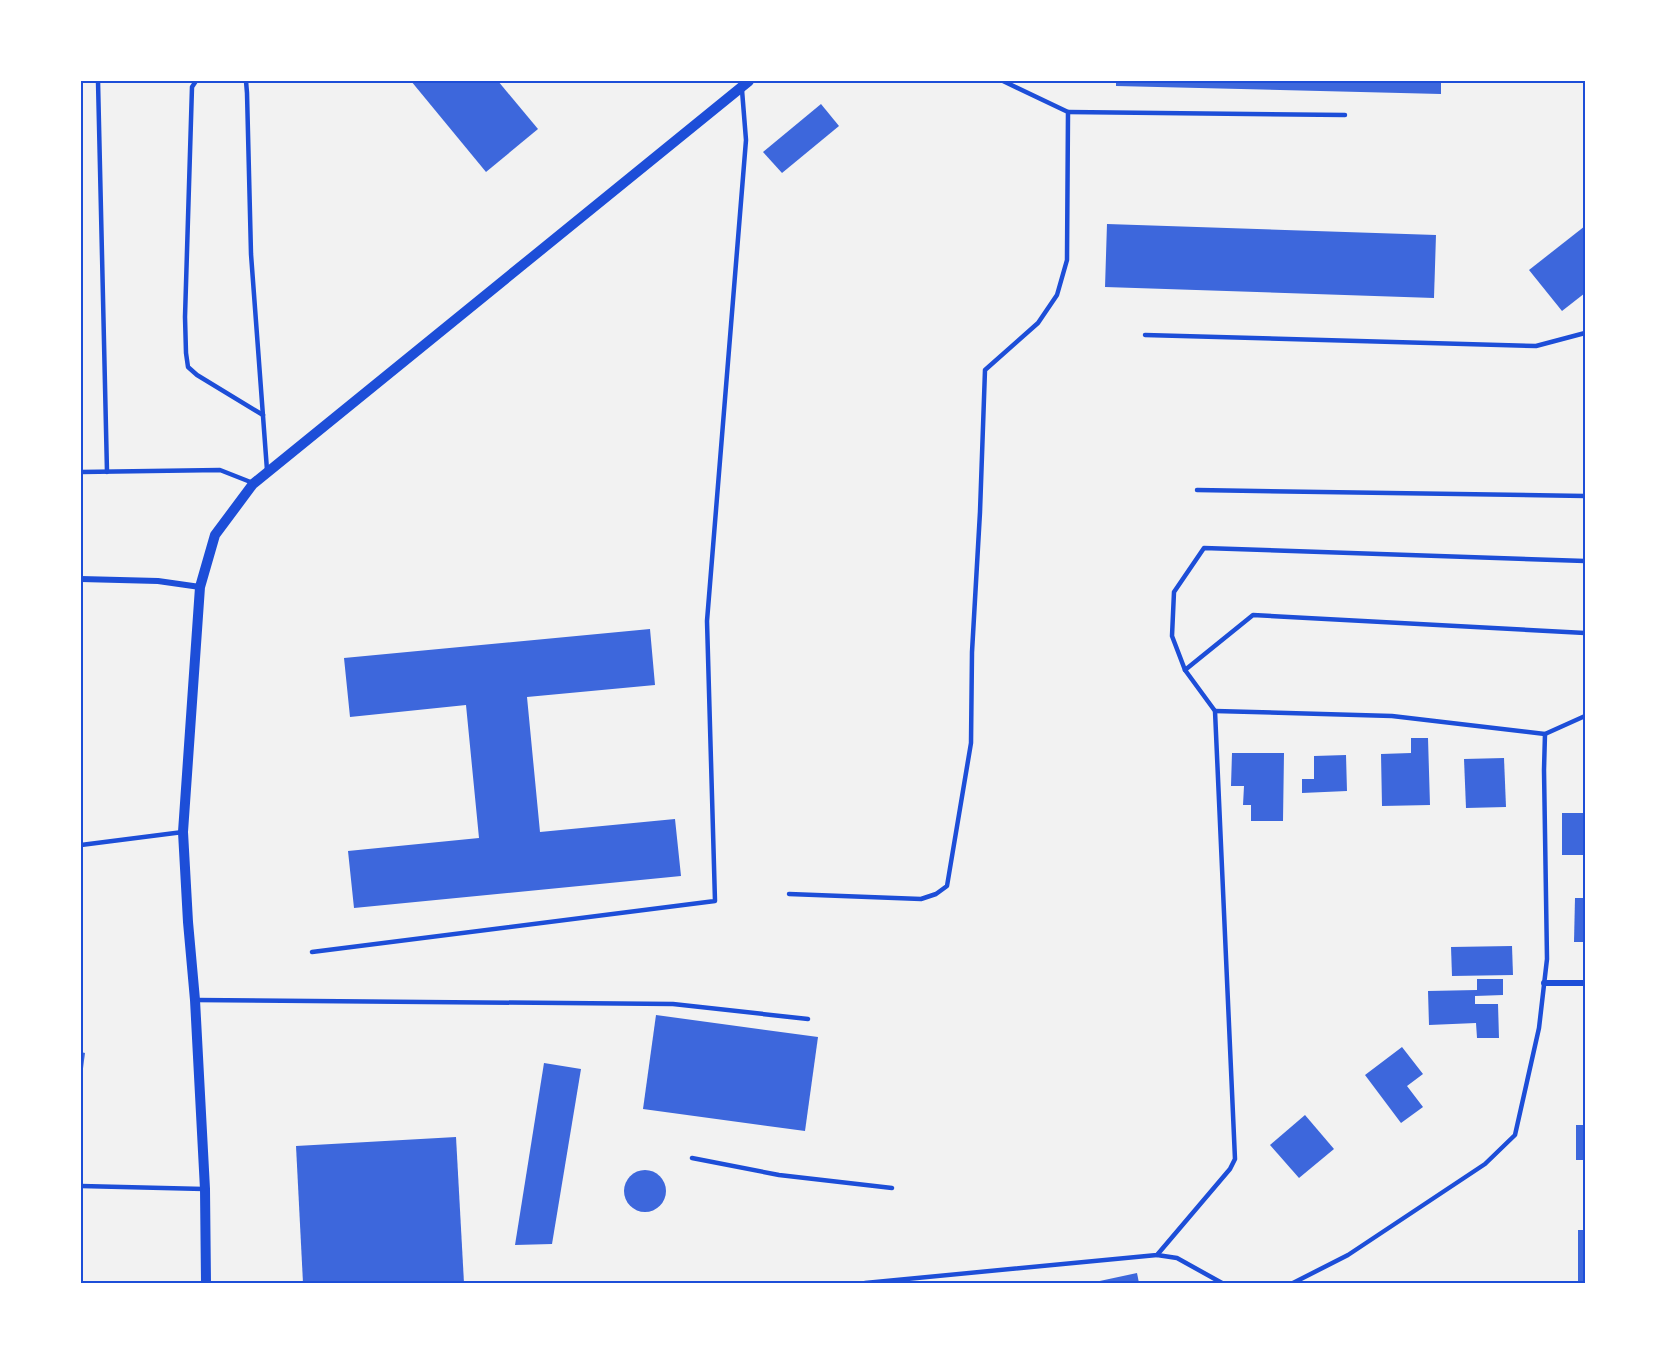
<svg xmlns="http://www.w3.org/2000/svg" width="1666" height="1364" font-family="'Open Sans',sans-serif">
<style>
.building{fill:#3d67dc}
.lines{fill:none;stroke-linecap:round;stroke-linejoin:round}
.service{stroke:#1d4ed8;stroke-width:4.5}
.minor{stroke:#1d4ed8;stroke-width:6}
.tertiary{stroke:#1d4ed8;stroke-width:10}
.neatline{fill:none;stroke:#1d4ed8;stroke-width:2}
</style>
<rect width="100%" height="100%" fill="#f2f2f2"/>
<g class="building">
<polygon points="411,81 498,81 538,129 486,172"/>
<polygon points="1116,81 1441,81 1441,94 1116,86"/>
<polygon points="821,104 839,126 782,173 763,152"/>
<polygon points="1107,224 1436,235 1434,298 1105,287"/>
<polygon points="1585,226 1585,293 1562,311 1529,270"/>
<polygon points="650,629 655,685 527,697 540,832 675,819 681,876 354,908 348,851 479,838 466,705 350,717 344,658"/>
<polygon points="1411,738 1428,738 1430,805 1382,806 1381,754 1411,753"/>
<polygon points="1232,753 1284,753 1283,821 1251,821 1251,805 1243,805 1244,786 1231,786"/>
<polygon points="1346,755 1347,791 1302,793 1302,779 1314,779 1314,756"/>
<polygon points="1504,758 1506,807 1466,808 1464,759"/>
<rect x="1562" y="813" width="23" height="42"/>
<polygon points="1575,898 1585,898 1585,942 1574,942"/>
<polygon points="1512,946 1513,975 1452,976 1451,947"/>
<polygon points="1477,979 1503,979 1503,995 1475,996 1475,1004 1498,1004 1499,1038 1477,1038 1476,1023 1429,1025 1428,991 1477,990"/>
<polygon points="656,1015 818,1037 805,1131 643,1109"/>
<polygon points="1402,1047 1423,1074 1407,1086 1423,1107 1401,1123 1365,1075"/>
<polygon points="81,1052 85,1053 82,1076 81,1076"/>
<polygon points="544,1063 581,1069 552,1244 515,1245"/>
<polygon points="1305,1115 1334,1149 1299,1178 1270,1145"/>
<rect x="1576" y="1125" width="9" height="35"/>
<polygon points="456,1137 464,1283 303,1283 296,1146"/>
<circle cx="645" cy="1191" r="21"/>
<rect x="1578" y="1230" width="7" height="53"/>
<polygon points="1137,1273 1139,1283 1095,1283 1095,1282"/>
</g>
<g class="lines">
<g class="service">
<polyline points="98,81 107,472"/>
<polyline points="196,81 192,87 185,317 186,353 188,367 197,375 263,415"/>
<polyline points="246,81 247,93 251,254 267,470"/>
<polyline points="1068,112 1345,115"/>
<polyline points="1145,335 1536,346 1585,333"/>
<polyline points="81,472 220,470 253,483"/>
<polyline points="1197,490 1585,496"/>
<polyline points="1185,670 1172,636 1174,592 1204,548 1585,561"/>
<polyline points="1215,711 1392,716 1545,734 1585,716"/>
<polyline points="81,845 183,832"/>
<polyline points="789,894 921,899 936,894 947,886 971,743 972,652 980,512 985,370 1038,323 1057,295 1067,260 1068,112 1003,81"/>
<polyline points="312,952 715,901 707,621 746,140 742,90"/>
<polyline points="196,1000 673,1004 808,1019"/>
<polyline points="692,1158 779,1175 892,1188"/>
<polyline points="81,1186 204,1189"/>
<polyline points="1157,1255 1177,1258 1222,1283"/>
<polyline points="865,1283 1157,1255 1230,1169 1235,1159 1215,711 1185,670 1253,615 1585,633"/>
<polyline points="1293,1283 1348,1255 1485,1164 1515,1135 1539,1028 1547,959 1544,770 1545,734"/>
</g>
<g class="minor">
<polyline points="81,579 158,581 200,587"/>
<polyline points="1544,983 1585,983"/>
</g>
<polyline class="tertiary" points="206,1283 205,1189 195,1000 188,922 183,832 200,587 215,535 253,484 749,81"/>
</g>
<rect width="1666" height="1364" fill="none" stroke="#ffffff" stroke-width="165"/>
<rect x="82" y="82" width="1502" height="1200" class="neatline"/>
</svg>
